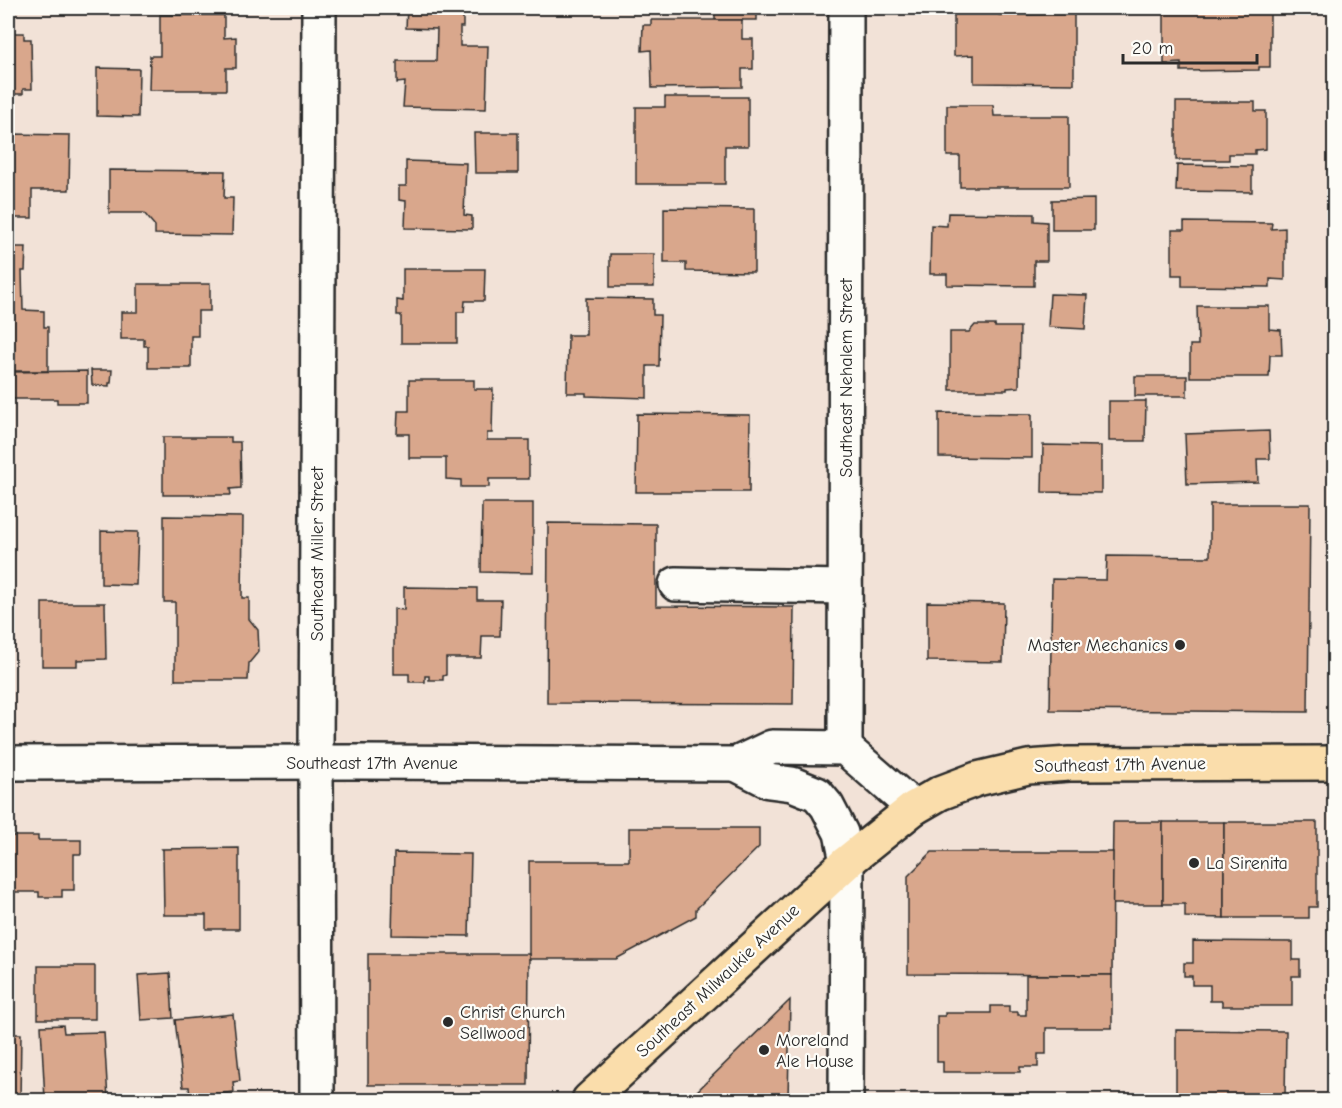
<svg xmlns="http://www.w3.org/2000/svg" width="1342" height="1108" font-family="'Comic Neue',sans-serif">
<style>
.building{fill:#d9a78c;stroke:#2b2b2b;stroke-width:1.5}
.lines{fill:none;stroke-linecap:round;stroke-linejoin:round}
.minor-casing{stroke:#2b2b2b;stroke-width:38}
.major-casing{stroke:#2b2b2b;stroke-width:38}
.minor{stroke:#fdfcf7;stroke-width:33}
.major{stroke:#faddab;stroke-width:33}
.poi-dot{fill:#2b2b2b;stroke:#fdfcf7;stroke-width:2}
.labels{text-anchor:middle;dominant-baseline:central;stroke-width:4.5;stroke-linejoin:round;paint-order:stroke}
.street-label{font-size:18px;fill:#2b2b2b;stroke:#fdfcf7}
.poi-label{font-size:18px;fill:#2b2b2b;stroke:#fdfcf7;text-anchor:start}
</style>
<rect width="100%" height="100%" fill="#f2e2d7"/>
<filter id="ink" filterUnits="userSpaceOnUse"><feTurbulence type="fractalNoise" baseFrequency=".0167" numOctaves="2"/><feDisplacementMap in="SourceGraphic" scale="12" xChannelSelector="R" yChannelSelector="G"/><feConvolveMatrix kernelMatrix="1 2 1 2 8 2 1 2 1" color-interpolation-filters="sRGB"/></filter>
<g filter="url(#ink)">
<g class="building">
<polygon points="407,8 463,8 463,27 460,27 460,46 488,46 486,109 403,107 405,82 397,83 397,61 436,61 437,29 406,28"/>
<rect x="715" y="8" width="42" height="12"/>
<polygon points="954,8 1000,8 999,15 1074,14 1074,84 974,83 974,55 954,56"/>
<polygon points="1164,9 1257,9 1257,13 1270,13 1270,67 1259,67 1259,70 1181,71 1181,63 1164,64"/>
<polygon points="160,15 224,15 224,38 236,37 236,68 226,68 226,90 149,90 150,56 160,56"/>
<polygon points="651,20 742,20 742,39 753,39 753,69 742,69 742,87 652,88 651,50 642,51 643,25 651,25"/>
<polygon points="8,33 24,33 24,39 31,39 32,89 23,89 23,94 8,94"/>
<polygon points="97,68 139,69 138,117 97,116"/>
<polygon points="665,97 748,97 748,146 725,146 725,184 636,184 636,107 665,107"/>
<polygon points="1176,102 1255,102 1255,111 1266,111 1266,149 1255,150 1255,154 1229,154 1229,160 1176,160"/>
<polygon points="947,105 993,105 994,116 1069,116 1069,187 960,187 960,156 947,156"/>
<polygon points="474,133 518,133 518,173 475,173"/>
<polygon points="8,134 70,135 69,190 32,190 32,218 10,218 10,222 8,222"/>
<polygon points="406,161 466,163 464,215 472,216 472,229 405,228 406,201 399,200 399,186 406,186"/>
<polygon points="1177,165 1252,166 1252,192 1176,191"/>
<polygon points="109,170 225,171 224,198 233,198 232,235 155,234 155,226 144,213 109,213"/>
<polygon points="1094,199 1094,230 1052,230 1052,200"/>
<polygon points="664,208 754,209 754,272 686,271 686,263 664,263"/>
<polygon points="948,213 1034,214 1034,221 1047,222 1047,261 1034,261 1034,286 947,285 947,274 930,274 931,225 947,226"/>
<polygon points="1184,222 1272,223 1271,229 1285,228 1285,280 1270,279 1270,287 1182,286 1182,275 1172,275 1172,230 1184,230"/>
<polygon points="8,247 26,247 25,271 22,271 23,310 44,311 44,327 48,327 48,371 8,371"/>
<rect x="610" y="254" width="44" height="33"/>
<polygon points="403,269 485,269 484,301 465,301 464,312 457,312 457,343 401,343 401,315 397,315 397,300 403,301"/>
<polygon points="138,284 210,284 210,311 198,311 198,336 191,336 191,368 148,368 148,346 144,346 144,339 121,339 121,312 138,312"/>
<polygon points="1050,294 1087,295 1085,329 1048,327"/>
<polygon points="586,298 653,299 653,315 660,315 659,366 647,366 647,398 586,396 586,393 567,393 568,335 586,335"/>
<polygon points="1197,306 1269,306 1269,329 1281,330 1282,355 1270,355 1269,377 1190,377 1190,345 1198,345"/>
<polygon points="975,325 995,325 995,327 1020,327 1019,387 1007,388 1007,390 950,390 950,332 969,332"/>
<polygon points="91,370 112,370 111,383 109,383 109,386 92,385"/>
<polygon points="87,371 87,403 57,403 57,399 8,399 8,372"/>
<rect x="1135" y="376" width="52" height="20"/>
<polygon points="409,380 474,380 474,389 493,389 492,433 487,433 487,440 529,440 529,479 489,479 489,487 461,487 461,480 446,479 446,458 409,458 409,434 397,434 398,411 409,411"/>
<polygon points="1109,401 1146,401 1145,441 1109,441"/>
<polygon points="8,405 9,491 8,491"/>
<polygon points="939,413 1032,414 1032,458 939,457"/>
<polygon points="637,414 750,415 749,492 636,492"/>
<polygon points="1269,431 1270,459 1257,459 1258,482 1187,484 1185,434"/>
<polygon points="163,437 231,437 231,442 240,442 241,488 230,489 231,495 163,495"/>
<polygon points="1043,445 1101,446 1101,493 1042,492"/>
<polygon points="482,503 533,503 533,573 481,572"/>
<polygon points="1210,504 1310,504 1308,712 1050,710 1052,579 1106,580 1107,556 1210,557"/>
<polygon points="164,516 243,517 242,598 249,598 249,619 258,630 259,651 249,663 248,680 175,680 175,602 164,602"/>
<polygon points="548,523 656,524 656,606 794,607 793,704 547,703"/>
<polygon points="101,531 138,532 136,585 101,584"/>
<polygon points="404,587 477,588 477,600 501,600 500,636 482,636 481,658 446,658 446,675 443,676 443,680 429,680 429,676 425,676 425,682 409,682 409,674 394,674 394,609 404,610"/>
<polygon points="927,602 1004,603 1003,662 927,661"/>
<polygon points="42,603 105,603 106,659 77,660 77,666 42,666"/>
<polygon points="1113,822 1163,822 1163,904 1112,904"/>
<polygon points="1163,822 1224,822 1224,918 1185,917 1185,904 1163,904"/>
<polygon points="1224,822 1317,822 1317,907 1309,907 1309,918 1224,918"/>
<polygon points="629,828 759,828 759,847 696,909 696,916 616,959 529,959 529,861 629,861"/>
<polygon points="8,836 38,836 38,840 81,840 81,854 74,854 74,890 62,890 62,897 39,897 39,892 8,892"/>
<polygon points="239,848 239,929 206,929 206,915 164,915 163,850 162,849"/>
<polygon points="932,852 1113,852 1112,975 908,974 908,876"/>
<polygon points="394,853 471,854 469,936 392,935"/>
<polygon points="1193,941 1293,942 1293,960 1300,960 1300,976 1292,976 1292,1006 1222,1006 1222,1001 1210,1001 1210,985 1192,985 1192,976 1184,976 1184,963 1193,963"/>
<polygon points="368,954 529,954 528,1085 368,1085"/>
<rect x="38" y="966" width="57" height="53"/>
<polygon points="170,973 173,1018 141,1020 138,975"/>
<polygon points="1026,975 1112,975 1112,1028 1046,1028 1046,1054 1038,1054 1038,1067 1020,1067 1020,1072 943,1072 943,1062 937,1062 937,1016 945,1016 945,1013 991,1013 991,1006 1009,1006 1009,1012 1018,1012 1018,1015 1026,1015"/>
<polygon points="790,1000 788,1100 688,1100"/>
<polygon points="233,1014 240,1081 233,1082 234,1092 190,1097 189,1087 183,1087 175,1020"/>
<polygon points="63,1025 64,1033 104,1032 108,1100 45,1100 41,1026"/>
<polygon points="1176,1030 1286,1031 1285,1097 1176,1097"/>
<polygon points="8,1034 21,1034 20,1100 8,1100"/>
</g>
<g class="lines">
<defs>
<g id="minor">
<polyline points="676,584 845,587"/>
<polyline points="845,748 846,8"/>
<polyline points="8,763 357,762 736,764 772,747 845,748 914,808"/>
<polyline points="736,764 769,781 792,784 817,794 827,806 841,833 847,862 846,1100"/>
<polyline points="317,1100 316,762 319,8"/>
</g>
<polyline id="major" points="589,1100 847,862 914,808 940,793 977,779 1028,767 1069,764 1334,763"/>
</defs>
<use href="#minor" class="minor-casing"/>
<use href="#major" class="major-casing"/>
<use href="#minor" class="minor"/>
<use href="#major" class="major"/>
</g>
</g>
<g class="poi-dot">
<circle cx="1180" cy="645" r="6"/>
<circle cx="1194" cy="863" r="6"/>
<circle cx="448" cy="1022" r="6"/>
<circle cx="764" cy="1050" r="6"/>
</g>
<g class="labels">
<g class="street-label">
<text transform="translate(846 378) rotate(-90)">Southeast Nehalem Street</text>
<text transform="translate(317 554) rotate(-90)">Southeast Miller Street</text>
<text x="372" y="763">Southeast 17th Avenue</text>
<text transform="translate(1120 765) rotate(-1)">Southeast 17th Avenue</text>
<text transform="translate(718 981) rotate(-43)">Southeast Milwaukie Avenue</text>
</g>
<g class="poi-label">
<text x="1168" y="645" text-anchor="end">Master Mechanics</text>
<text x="1206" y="863">La Sirenita</text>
<text x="460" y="1012">Christ Church<tspan x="460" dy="21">Sellwood</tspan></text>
<text x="776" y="1040">Moreland<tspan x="776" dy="21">Ale House</tspan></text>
</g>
</g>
<rect width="1342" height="1108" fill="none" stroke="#fdfcf7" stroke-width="30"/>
<rect x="15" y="15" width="1312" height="1078" fill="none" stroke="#2b2b2b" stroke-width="2" filter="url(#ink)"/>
<path d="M1123 54v9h134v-9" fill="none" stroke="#2b2b2b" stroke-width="3"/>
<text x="1132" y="54" font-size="18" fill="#2b2b2b" stroke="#fdfcf7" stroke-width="4.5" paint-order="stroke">20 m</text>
</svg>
